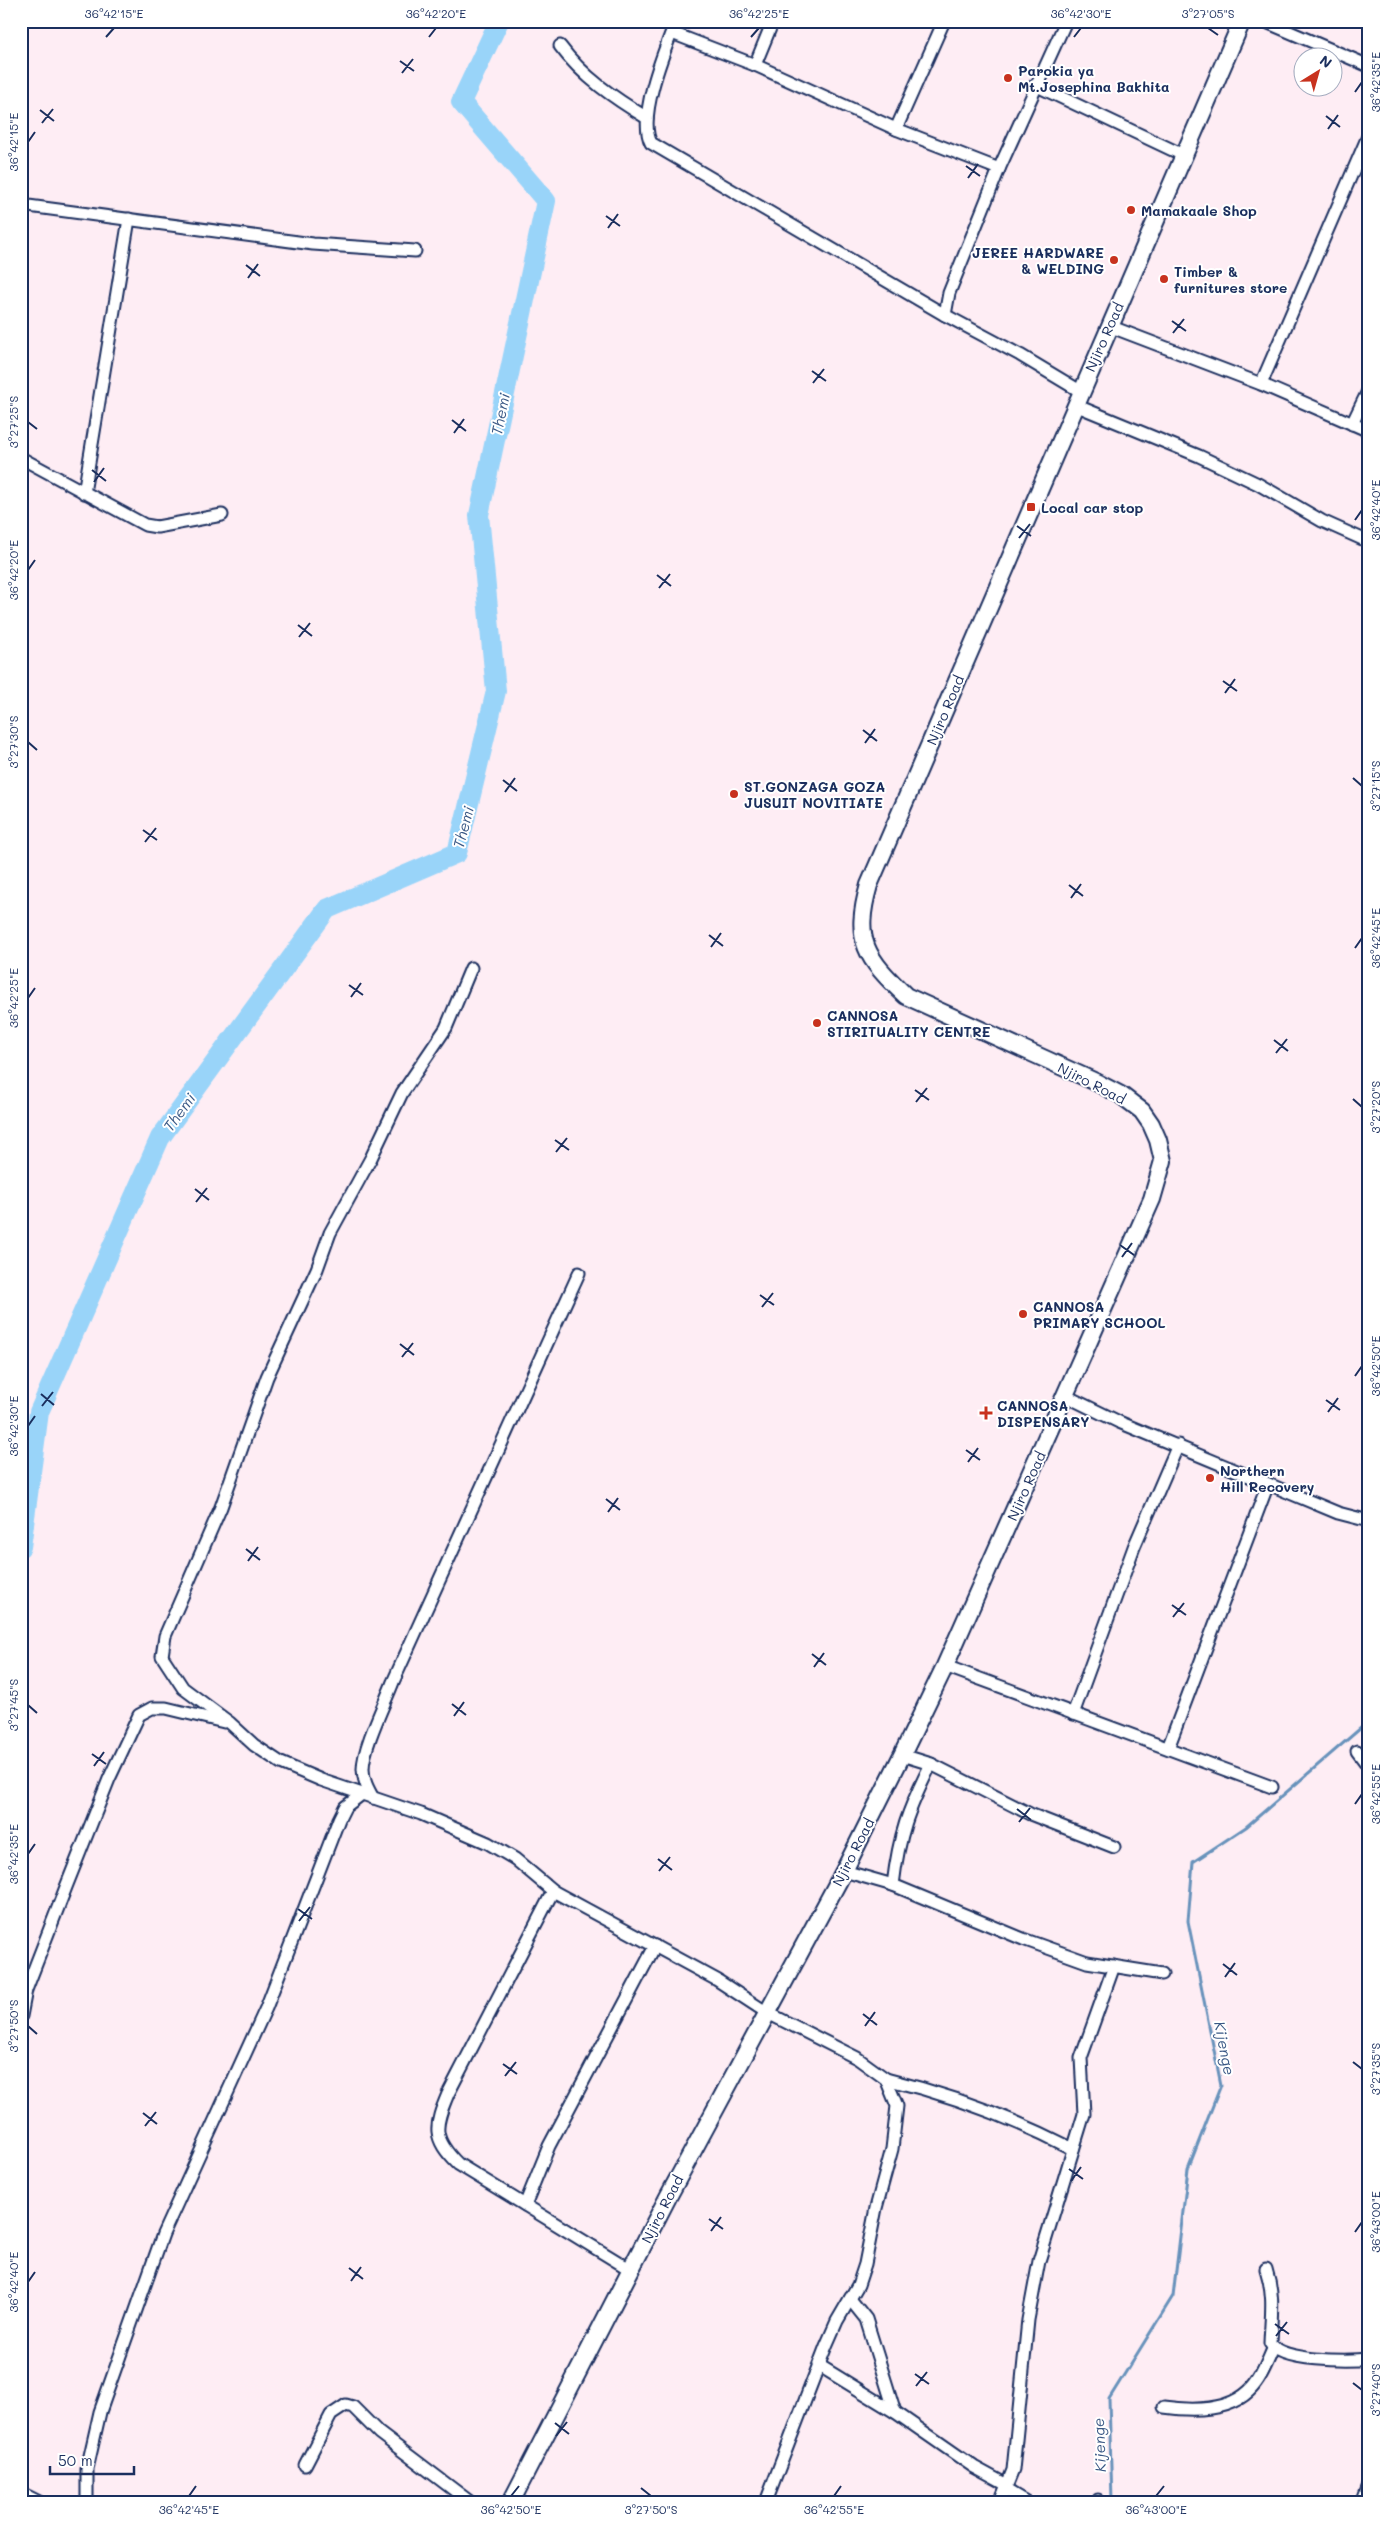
<svg xmlns="http://www.w3.org/2000/svg" width="1390" height="2523" font-family="Mali,sans-serif">
<style>
.lines{fill:none;stroke-linecap:round;stroke-linejoin:round}
.stream{stroke:#6792bb;stroke-width:3}
.river{stroke:#99d4f9;stroke-width:20}
.street-casing{stroke:#1b2f5e;stroke-width:15}
.secondary-casing{stroke:#1b2f5e;stroke-width:20}
.street{stroke:#fff;stroke-width:11}
.secondary{stroke:#fff;stroke-width:16}
.ticks{fill:none;stroke:#1b2f5e;stroke-width:2}
.poi-dot{fill:#c8321e;stroke:#fff;stroke-width:2}
.labels{text-anchor:middle;dominant-baseline:central;stroke-width:4;stroke-linejoin:round;paint-order:stroke}
.poi-label{font-size:14px;font-weight:bold;fill:#1b2f5e;stroke:#fff;text-anchor:start}
.street-label{font-size:14px;fill:#1b2f5e;stroke:#fff}
.water-label{font-size:15px;font-style:italic;fill:#3a5885;stroke:#fff}
.neatline{fill:none;stroke:#1b2f5e;stroke-width:2}
.ticks-label{font-size:12px;text-anchor:middle;fill:#1b2f5e}
</style>
<rect width="100%" height="100%" fill="#feedf4"/>
<filter id="ink" filterUnits="userSpaceOnUse"><feTurbulence type="fractalNoise" baseFrequency=".02" numOctaves="2"/><feDisplacementMap in="SourceGraphic" scale="10" xChannelSelector="R" yChannelSelector="G"/><feConvolveMatrix kernelMatrix="1 2 1 2 8 2 1 2 1" color-interpolation-filters="sRGB"/></filter>
<g filter="url(#ink)">
<g class="lines">
<polyline class="stream" points="1112,2502 1109,2399 1173,2296 1188,2169 1221,2085 1188,1921 1193,1862 1246,1827 1369,1721"/>
<polyline class="river" points="21,1547 39,1412 160,1138 327,909 457,853 496,691 479,515 546,201 461,102 499,21"/>
<defs>
<g id="street">
<path d="M 676,21 C 665,49 637,116 651,143 L 945,315 L 1020,355 L 1080,391"/>
<polyline points="1264,21 1369,66"/>
<polyline points="672,33 755,65 896,129 999,169"/>
<path d="M 560,46 C 583,77 614,98 647,118"/>
<polyline points="755,65 773,21"/>
<polyline points="1035,85 1183,155"/>
<polyline points="896,129 944,21"/>
<polyline points="21,205 313,244 415,251"/>
<polyline points="945,315 949,293 999,169 1066,21"/>
<polyline points="1109,326 1261,384 1369,431"/>
<polyline points="1261,384 1369,134"/>
<polyline points="1075,405 1199,456 1258,484 1322,521 1369,542"/>
<polyline points="1352,424 1369,389"/>
<polyline points="21,458 145,525 157,527 222,515"/>
<polyline points="84,493 129,219"/>
<polyline points="471,968 446,1028 402,1093 371,1158 330,1233 317,1269 267,1377 221,1507 165,1636 162,1656 183,1688 230,1723 254,1745 281,1763 321,1780 421,1814 488,1843 515,1859 553,1891 717,1980 766,2012 857,2058 886,2079 897,2106 892,2149 876,2208 865,2264 858,2285 837,2321 826,2346 766,2502"/>
<polyline points="1066,1396 1119,1422 1338,1513 1369,1521"/>
<polyline points="945,1666 1272,1787"/>
<polyline points="1073,1714 1134,1547 1178,1445"/>
<polyline points="1168,1748 1268,1484"/>
<polyline points="1357,1751 1369,1767"/>
<polyline points="902,1755 931,1764 1030,1814 1114,1847"/>
<path d="M 373,1798 C 368,1789 363,1780 363,1769 C 363,1747 385,1703 393,1682 L 579,1273"/>
<polyline points="844,1871 893,1885 1023,1939 1087,1962 1162,1974"/>
<path d="M 893,1885 C 899,1834 908,1810 931,1764"/>
<path d="M 553,1891 L 448,2094 C 434,2127 432,2138 458,2164 L 631,2270"/>
<polyline points="21,2016 26,1990 66,1887 109,1779 139,1715 152,1708 166,1708 224,1722"/>
<path d="M 886,2079 C 952,2095 1013,2118 1073,2149"/>
<polyline points="525,2205 549,2146 655,1946"/>
<path d="M 1266,2269 C 1275,2297 1271,2315 1270,2343 C 1281,2362 1349,2361 1369,2359"/>
<polyline points="850,2299 866,2319 895,2412"/>
<polyline points="820,2366 895,2412 974,2467 1007,2485"/>
<path d="M 1164,2407 C 1192,2411 1227,2412 1249,2391 C 1261,2380 1267,2362 1274,2347"/>
<polyline points="305,2465 331,2415 346,2405 353,2407 379,2433 470,2502"/>
<polyline points="1006,2490 1026,2502"/>
<polyline points="21,2493 39,2502"/>
<polyline points="87,2502 87,2469 100,2412 163,2234 266,2008 339,1819 345,1807 362,1794"/>
<polyline points="1000,2502 1013,2470 1028,2320 1039,2261 1084,2114 1081,2058 1114,1966"/>
<polyline points="1096,2502 1098,2500"/>
<polyline points="1362,2502 1369,2483"/>
</g>
<path id="secondary" d="M 511,2502 L 668,2197 L 844,1871 L 902,1755 L 945,1666 L 1152,1199 L 1163,1161 L 1158,1140 L 1151,1124 L 1142,1111 L 1121,1095 L 1098,1083 L 906,996 C 866,958 853,941 869,885 L 1242,21"/>
</defs>
<use href="#street" class="street-casing"/>
<use href="#secondary" class="secondary-casing"/>
<use href="#street" class="street"/>
<use href="#secondary" class="secondary"/>
</g>
</g>
<path class="ticks" d="M 1208,28 L 1218,35M 106,37 L 114,28M 429,37 L 436,28M 751,37 L 759,28M 1074,37 L 1081,28M 400,61 L 414,71M 402,73 L 413,59M 1355,92 L 1362,82M 40,110 L 54,121M 1326,116 L 1340,127M 42,123 L 53,109M 1328,129 L 1338,115M 28,142 L 35,132M 966,166 L 980,176M 968,178 L 978,164M 606,216 L 620,226M 608,228 L 618,214M 246,265 L 260,276M 248,278 L 258,264M 1172,321 L 1186,331M 1173,333 L 1184,319M 812,371 L 826,381M 813,383 L 824,369M 452,420 L 466,431M 28,422 L 37,429M 454,433 L 464,419M 92,470 L 106,481M 94,482 L 104,468M 1355,520 L 1362,510M 1017,526 L 1031,536M 1019,538 L 1030,524M 28,570 L 35,560M 657,575 L 671,586M 659,588 L 670,574M 298,625 L 312,636M 299,637 L 310,623M 1223,681 L 1237,691M 1225,693 L 1235,679M 863,730 L 877,741M 28,742 L 37,750M 865,743 L 875,729M 1353,778 L 1362,786M 503,780 L 517,791M 505,792 L 515,778M 143,830 L 157,840M 145,842 L 156,828M 1069,885 L 1083,896M 1071,898 L 1081,884M 709,935 L 723,946M 711,947 L 721,933M 1355,948 L 1362,938M 349,985 L 363,995M 351,997 L 361,983M 28,998 L 35,988M 1274,1040 L 1288,1051M 1276,1053 L 1287,1039M 915,1090 L 929,1100M 1353,1099 L 1362,1107M 916,1102 L 927,1088M 555,1140 L 569,1150M 556,1152 L 567,1138M 195,1189 L 209,1200M 196,1202 L 207,1188M 1120,1245 L 1134,1255M 1122,1257 L 1132,1243M 760,1295 L 774,1305M 762,1307 L 773,1293M 400,1344 L 414,1355M 402,1357 L 413,1343M 1355,1376 L 1362,1366M 41,1394 L 54,1405M 1326,1400 L 1340,1410M 42,1406 L 53,1392M 1328,1412 L 1338,1398M 28,1426 L 35,1416M 966,1450 L 980,1460M 968,1462 L 978,1448M 606,1499 L 620,1510M 608,1512 L 618,1498M 246,1549 L 260,1560M 248,1561 L 258,1547M 1172,1605 L 1186,1615M 1173,1617 L 1184,1603M 812,1654 L 826,1665M 814,1667 L 824,1653M 452,1704 L 466,1715M 28,1705 L 37,1713M 454,1716 L 464,1702M 92,1754 L 106,1764M 94,1766 L 104,1752M 1355,1804 L 1362,1794M 1017,1809 L 1031,1820M 1019,1822 L 1030,1808M 28,1854 L 35,1844M 658,1859 L 672,1870M 659,1871 L 670,1857M 298,1909 L 312,1919M 299,1921 L 310,1907M 1223,1964 L 1237,1975M 1225,1977 L 1235,1963M 863,2014 L 877,2025M 28,2026 L 37,2034M 865,2026 L 875,2012M 1353,2062 L 1362,2069M 503,2064 L 517,2074M 505,2076 L 516,2062M 143,2113 L 157,2124M 145,2126 L 156,2112M 1069,2169 L 1083,2179M 1071,2181 L 1081,2167M 709,2219 L 723,2229M 711,2231 L 721,2217M 1355,2232 L 1362,2222M 349,2268 L 363,2279M 351,2281 L 361,2267M 28,2282 L 35,2272M 1275,2324 L 1289,2334M 1276,2336 L 1287,2322M 915,2374 L 929,2384M 1353,2383 L 1362,2390M 916,2386 L 927,2372M 555,2423 L 569,2434M 556,2436 L 567,2422M 641,2488 L 651,2496M 189,2496 L 196,2486M 511,2496 L 519,2486M 834,2496 L 841,2486M 1156,2496 L 1164,2486"/>
<g class="poi-dot">
<circle cx="1008" cy="78" r="5"/>
<circle cx="1131" cy="210" r="5"/>
<circle cx="1114" cy="260" r="5"/>
<circle cx="1164" cy="279" r="5"/>
<rect x="1026" y="502" width="10" height="10" rx="2.5"/>
<circle cx="734" cy="794" r="5"/>
<circle cx="817" cy="1023" r="5"/>
<circle cx="1023" cy="1314" r="5"/>
<path d="M983.5 1405.5h5v5h5v5h-5v5h-5v-5h-5v-5h5z"/>
<circle cx="1210" cy="1478" r="5"/>
</g>
<g class="labels">
<g class="poi-label">
<text x="1018" y="70">Parokia ya<tspan x="1018" dy="16">Mt.Josephina Bakhita</tspan></text>
<text x="1141" y="210">Mamakaale Shop</text>
<text x="1104" y="252" text-anchor="end">JEREE HARDWARE<tspan x="1104" dy="16">&amp; WELDING</tspan></text>
<text x="1174" y="271">Timber &amp;<tspan x="1174" dy="16">furnitures store</tspan></text>
<text x="1041" y="507">Local car stop</text>
<text x="744" y="786">ST.GONZAGA GOZA<tspan x="744" dy="16">JUSUIT NOVITIATE</tspan></text>
<text x="827" y="1015">CANNOSA<tspan x="827" dy="16">STIRITUALITY CENTRE</tspan></text>
<text x="1033" y="1306">CANNOSA<tspan x="1033" dy="16">PRIMARY SCHOOL</tspan></text>
<text x="997" y="1405">CANNOSA<tspan x="997" dy="16">DISPENSARY</tspan></text>
<text x="1220" y="1470">Northern<tspan x="1220" dy="16">Hill Recovery</tspan></text>
</g>
<g class="street-label">
<text transform="translate(1104 337) rotate(-66)">Njiro Road</text>
<text transform="translate(945 710) rotate(-67)">Njiro Road</text>
<text transform="translate(1092 1083) rotate(27)">Njiro Road</text>
<text transform="translate(1026 1486) rotate(-66)">Njiro Road</text>
<text transform="translate(853 1852) rotate(-63)">Njiro Road</text>
<text transform="translate(662 2209) rotate(-63)">Njiro Road</text>
</g>
<g class="water-label">
<text transform="translate(500 414) rotate(-78)">Themi</text>
<text transform="translate(463 827) rotate(-75)">Themi</text>
<text transform="translate(179 1112) rotate(-54)">Themi</text>
<text transform="translate(1225 2048) rotate(79)">Kijenge</text>
<text transform="translate(1099 2445) rotate(-92)">Kijenge</text>
</g>
</g>
<rect width="1390" height="2523" fill="none" stroke="#fff" stroke-width="55"/>
<g transform="translate(1318 72) rotate(37)"><circle r="24" fill="#ffffff" stroke="#a4acbf"/>
<path d="M0-4L9 19L0 12L-9 19Z" fill="#c8321e"/>
<text y="-8" font-size="14" font-weight="bold" text-anchor="middle" fill="#1b2f5e">N</text>
</g>
<path d="M50 2466v8h84v-8" fill="none" stroke="#1b2f5e" stroke-width="2.5"/>
<text x="58" y="2466" font-size="15" fill="#1b2f5e" stroke="#ffffff" stroke-width="4" paint-order="stroke">50 m</text>
<rect x="28" y="28" width="1334" height="2468" class="neatline"/>
<g class="ticks-label">
<text x="114" y="18">36°42'15"E</text>
<text x="436" y="18">36°42'20"E</text>
<text x="759" y="18">36°42'25"E</text>
<text x="1081" y="18">36°42'30"E</text>
<text x="1208" y="18">3°27'05"S</text>
<text transform="translate(1376 82) rotate(-90)" y="4">36°42'35"E</text>
<text transform="translate(14 142) rotate(-90)" y="4">36°42'15"E</text>
<text transform="translate(14 422) rotate(-90)" y="4">3°27'25"S</text>
<text transform="translate(1376 510) rotate(-90)" y="4">36°42'40"E</text>
<text transform="translate(14 570) rotate(-90)" y="4">36°42'20"E</text>
<text transform="translate(14 742) rotate(-90)" y="4">3°27'30"S</text>
<text transform="translate(1376 786) rotate(-90)" y="4">3°27'15"S</text>
<text transform="translate(1376 938) rotate(-90)" y="4">36°42'45"E</text>
<text transform="translate(14 998) rotate(-90)" y="4">36°42'25"E</text>
<text transform="translate(1376 1107) rotate(-90)" y="4">3°27'20"S</text>
<text transform="translate(1376 1366) rotate(-90)" y="4">36°42'50"E</text>
<text transform="translate(14 1426) rotate(-90)" y="4">36°42'30"E</text>
<text transform="translate(14 1705) rotate(-90)" y="4">3°27'45"S</text>
<text transform="translate(1376 1794) rotate(-90)" y="4">36°42'55"E</text>
<text transform="translate(14 1854) rotate(-90)" y="4">36°42'35"E</text>
<text transform="translate(14 2026) rotate(-90)" y="4">3°27'50"S</text>
<text transform="translate(1376 2069) rotate(-90)" y="4">3°27'35"S</text>
<text transform="translate(1376 2222) rotate(-90)" y="4">36°43'00"E</text>
<text transform="translate(14 2282) rotate(-90)" y="4">36°42'40"E</text>
<text transform="translate(1376 2390) rotate(-90)" y="4">3°27'40"S</text>
<text x="189" y="2514">36°42'45"E</text>
<text x="511" y="2514">36°42'50"E</text>
<text x="651" y="2514">3°27'50"S</text>
<text x="834" y="2514">36°42'55"E</text>
<text x="1156" y="2514">36°43'00"E</text>
</g>
</svg>
